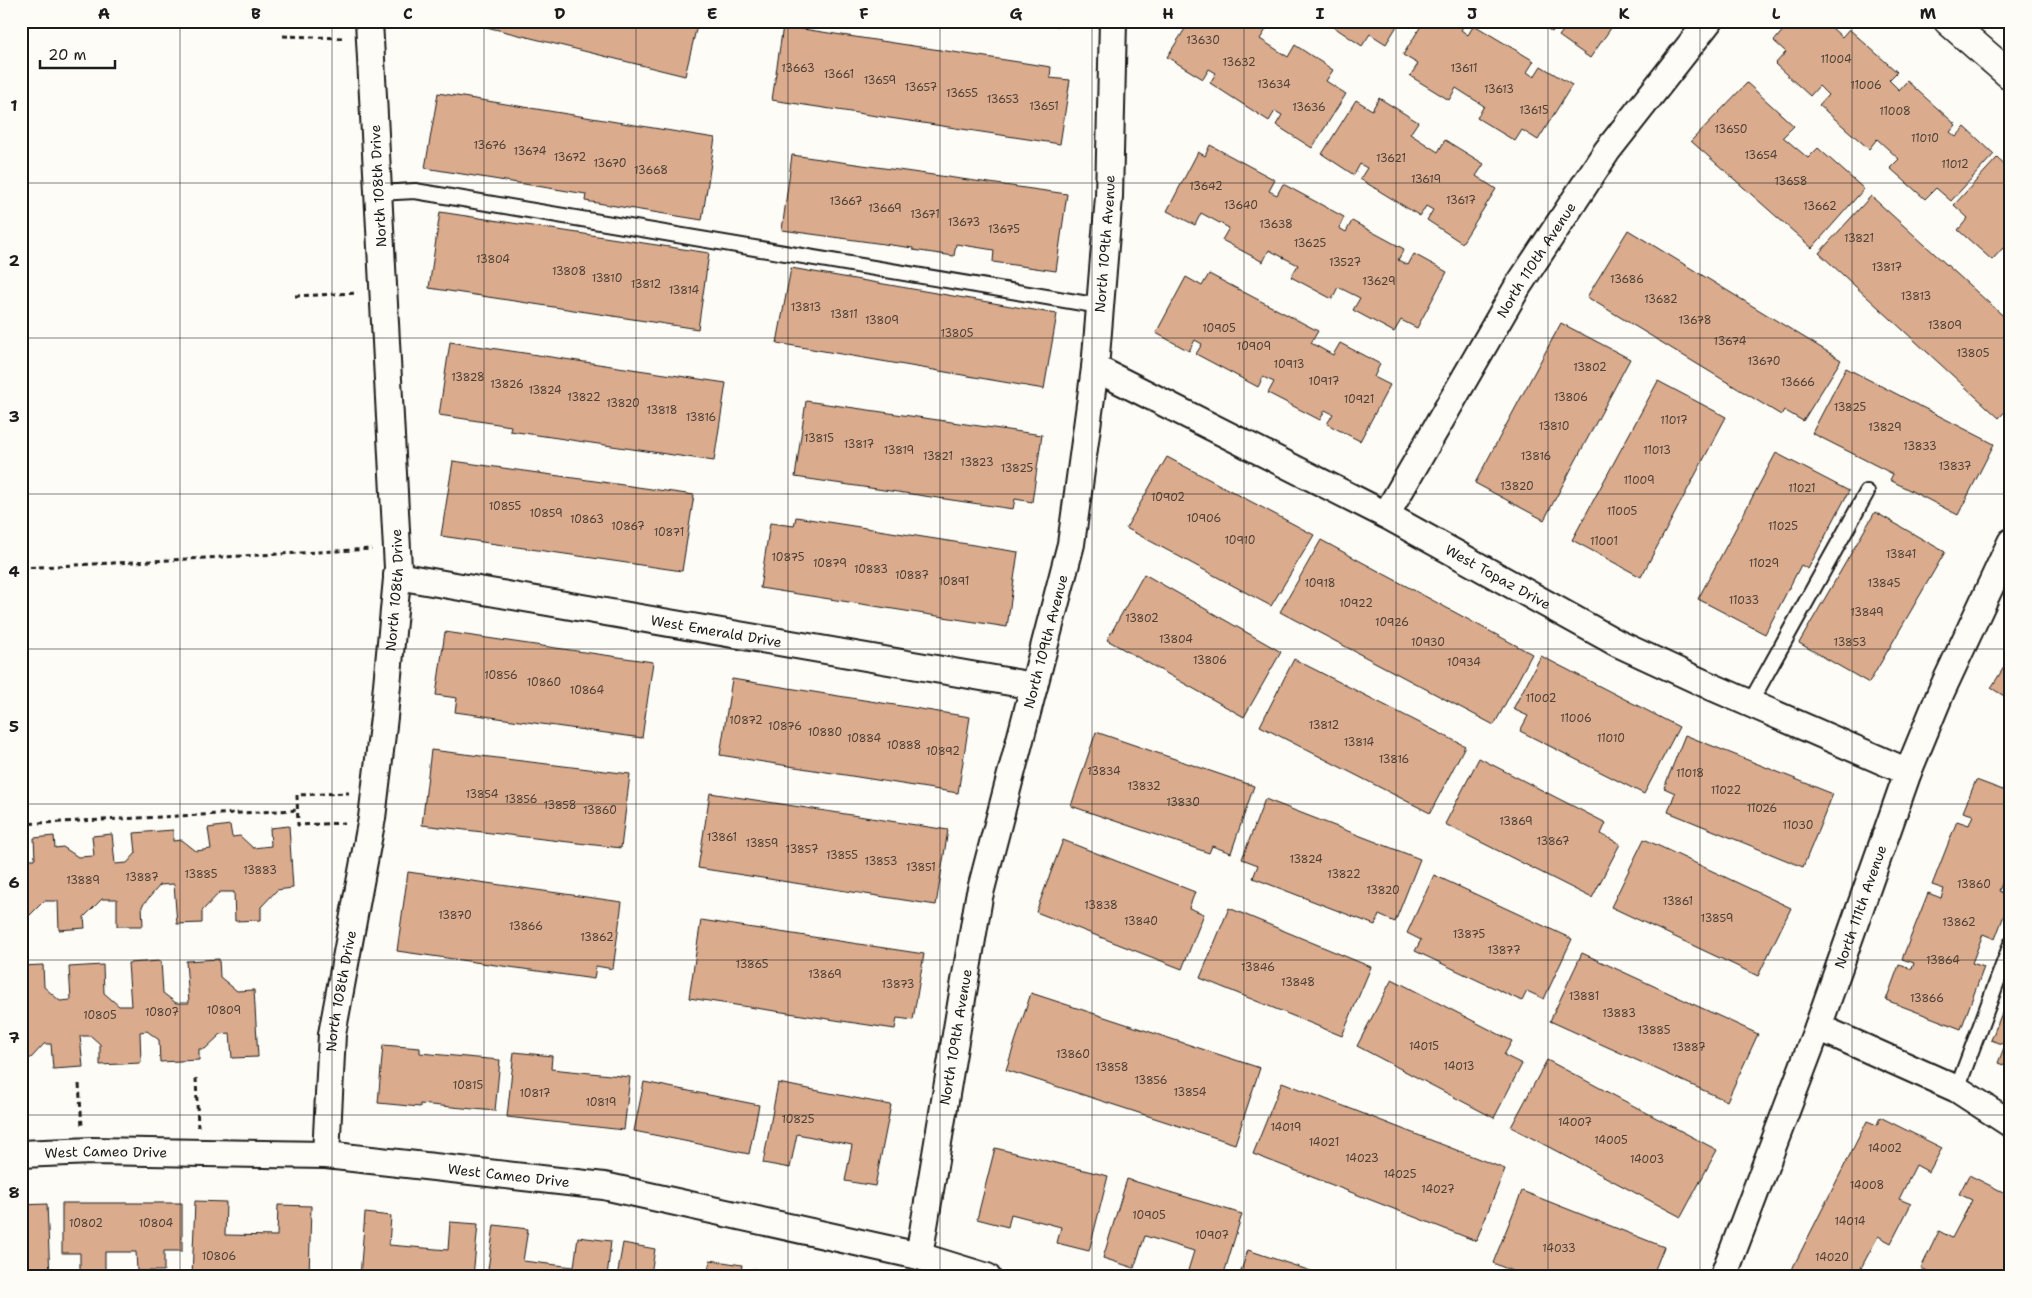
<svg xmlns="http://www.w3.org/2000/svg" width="2032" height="1298" font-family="'Shantell Sans',sans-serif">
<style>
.building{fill:#daab8c;stroke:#1c1c1c}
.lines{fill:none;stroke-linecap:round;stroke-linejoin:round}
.lane-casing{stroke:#1c1c1c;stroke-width:18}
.street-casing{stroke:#1c1c1c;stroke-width:30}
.secondary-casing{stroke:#1c1c1c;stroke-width:31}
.path{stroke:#1c1c1c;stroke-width:3;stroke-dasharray:5 4;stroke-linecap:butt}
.lane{stroke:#fdfcf7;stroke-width:14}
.street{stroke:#fdfcf7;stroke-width:26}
.secondary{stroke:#fdfcf7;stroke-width:28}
.grid{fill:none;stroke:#1c1c1c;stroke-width:1;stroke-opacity:0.55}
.labels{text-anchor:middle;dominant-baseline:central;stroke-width:4;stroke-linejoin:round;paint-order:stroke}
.number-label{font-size:11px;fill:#4c4038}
.street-label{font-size:14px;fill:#1c1c1c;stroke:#fdfcf7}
.neatline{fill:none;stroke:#1c1c1c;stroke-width:2}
.grid-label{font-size:16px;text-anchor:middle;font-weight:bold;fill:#1c1c1c}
</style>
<rect width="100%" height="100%" fill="#fdfcf7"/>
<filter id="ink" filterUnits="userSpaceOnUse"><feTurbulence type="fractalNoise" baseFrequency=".02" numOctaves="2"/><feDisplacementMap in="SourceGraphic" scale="10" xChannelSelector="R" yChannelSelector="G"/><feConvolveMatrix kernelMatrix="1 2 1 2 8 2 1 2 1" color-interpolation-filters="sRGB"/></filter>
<g filter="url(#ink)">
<g class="building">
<polygon points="462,21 698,21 685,76"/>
<polygon points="1026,21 1059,21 1058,26"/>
<polygon points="1190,21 1257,21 1267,28 1260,39 1288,57 1295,45 1333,70 1326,81 1346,94 1312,148 1276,125 1282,115 1275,111 1269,121 1210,83 1216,73 1209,69 1203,79 1167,57"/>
<polygon points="1325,21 1400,21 1386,44 1370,34 1362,46"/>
<polygon points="1424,21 1467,21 1461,30 1468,35 1474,25 1534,61 1527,72 1534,77 1541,66 1572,85 1538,140 1522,130 1515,141 1477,118 1484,106 1456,88 1449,100 1410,76 1418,64 1403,55"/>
<polygon points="1537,21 1616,21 1590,58 1559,36 1566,27 1559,22 1552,32"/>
<polygon points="1791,21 1838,21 1832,28 1842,37 1849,29 1897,72 1889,80 1899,90 1907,81 1956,125 1950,132 1956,137 1965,127 1994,154 1951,201 1936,188 1925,199 1890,168 1899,159 1877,139 1869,149 1819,105 1828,95 1819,86 1810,96 1775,64 1786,52 1774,41"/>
<polygon points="783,26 1051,67 1050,78 1070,80 1060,144 772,100"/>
<polygon points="1747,83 1794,126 1783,137 1808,158 1818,148 1864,189 1812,248 1691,141"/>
<polygon points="438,93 715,138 702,220 585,201 586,194 425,168"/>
<polygon points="1379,98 1418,122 1410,134 1438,152 1445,140 1484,164 1476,176 1496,189 1462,243 1427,220 1433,210 1426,206 1420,216 1360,179 1367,168 1360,164 1354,175 1322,154 1356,100 1372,110"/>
<polygon points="1210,145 1275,180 1269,191 1277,195 1283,184 1344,217 1339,228 1346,232 1352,221 1404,249 1398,260 1408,265 1414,254 1447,272 1417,328 1401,320 1394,332 1353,310 1360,298 1338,287 1332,299 1291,277 1298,265 1269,250 1263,262 1222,240 1229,228 1201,213 1195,225 1167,211 1198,152 1205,156"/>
<polygon points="792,155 1067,194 1056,271 993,262 994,250 956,244 954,256 913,250 913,248 782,230"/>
<polygon points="1997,158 2011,171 2011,255 2003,248 1992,260 1958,230 1968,218 1954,205"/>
<polygon points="1871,196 2011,323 2011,405 1999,418 1819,253"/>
<polygon points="440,212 709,253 698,329 429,288"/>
<polygon points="1628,230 1841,360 1803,421 1784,410 1781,415 1587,297"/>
<polygon points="791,268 1057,314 1044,389 777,343"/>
<polygon points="1209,274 1318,331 1311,343 1333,355 1340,343 1380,364 1374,377 1390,385 1360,441 1327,424 1333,414 1325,410 1320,420 1268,393 1274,382 1263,377 1258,387 1196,354 1202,344 1195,340 1189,351 1156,333 1186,277 1202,286"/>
<polygon points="1561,323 1630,359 1544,520 1475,483"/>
<polygon points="450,342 726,383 714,461 510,431 511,426 439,415"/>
<polygon points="1846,368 1994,444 1958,515 1890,480 1893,474 1812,433"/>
<polygon points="1658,381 1726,417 1641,577 1572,540"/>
<polygon points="806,401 1042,435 1032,502 1015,499 1013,509 795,477"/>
<polygon points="1776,453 1849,491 1808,569 1801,565 1765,634 1698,599"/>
<polygon points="1167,457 1314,535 1271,606 1126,528"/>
<polygon points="453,461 694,495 682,571 441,536"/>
<polygon points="1875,512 1945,552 1869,683 1799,643"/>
<polygon points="796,517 1018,552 1007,627 760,588 770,523 794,526"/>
<polygon points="1321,540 1532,654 1494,725 1280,612"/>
<polygon points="1144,574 1281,652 1244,717 1107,640"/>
<polygon points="445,632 653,662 642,738 455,712 457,698 436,695"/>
<polygon points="1541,656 1679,727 1644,794 1520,731 1528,716 1513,709"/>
<polygon points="2011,656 2011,700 1991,688"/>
<polygon points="1294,659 1465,746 1430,813 1260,726"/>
<polygon points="732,679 970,717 958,793 720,755"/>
<polygon points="2011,700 2011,716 2004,712"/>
<polygon points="1096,732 1254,786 1231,853 1212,846 1209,853 1071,806"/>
<polygon points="1685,735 1833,794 1803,867 1668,812 1675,793 1664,788"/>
<polygon points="431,750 630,774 621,848 422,825"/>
<polygon points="1479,758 1606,823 1601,834 1620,844 1592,898 1445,824"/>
<polygon points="1976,780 2011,793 2011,861 1999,891 2011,897 1995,939 1983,934 1972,963 1984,967 1961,1029 1886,1000 1899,965 1912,969 1914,963 1902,959 1928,893 1941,898 1944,889 1932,885 1957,821 1969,825 1973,815 1963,812"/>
<polygon points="710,793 948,830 936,905 698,868"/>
<polygon points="1265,799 1420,859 1395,922 1379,915 1375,925 1253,878 1258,865 1242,859"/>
<polygon points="230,825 232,837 240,836 253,848 271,846 270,828 289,826 293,888 277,890 261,907 261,920 235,921 234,892 220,892 202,911 202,923 177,924 174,884 160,885 142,906 143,926 117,926 117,899 102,899 84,917 85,928 59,930 58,901 44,901 25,920 27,931 21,932 21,859 35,859 34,838 54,836 55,848 63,847 78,857 94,856 92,836 112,834 115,864 127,863 136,853 134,833 173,830 173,841 182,840 196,851 211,849 208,828"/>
<polygon points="1644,839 1791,908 1758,976 1611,907"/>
<polygon points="1063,840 1195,892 1189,908 1204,914 1182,969 1036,912"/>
<polygon points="408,872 622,902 613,969 596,966 594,979 397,951"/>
<polygon points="1434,875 1572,939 1544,999 1527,991 1522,1001 1415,951 1421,940 1407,933"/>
<polygon points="1229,908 1371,967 1342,1036 1200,978"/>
<polygon points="701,920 924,954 913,1020 897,1018 895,1029 689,998"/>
<polygon points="1582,953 1758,1034 1727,1101 1550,1021"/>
<polygon points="219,959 220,977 237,991 254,990 258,1057 232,1058 230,1033 221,1034 205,1049 199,1049 199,1060 160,1062 159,1040 147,1031 140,1032 141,1063 100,1065 100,1044 91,1036 80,1036 83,1067 53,1069 51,1044 44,1044 31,1058 24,1059 24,1068 21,1068 21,966 43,965 44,987 60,1001 71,1000 69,967 103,965 104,993 119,1006 131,1006 128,963 161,961 163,993 176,1003 189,1003 186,961"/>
<polygon points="1392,979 1512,1041 1504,1055 1522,1064 1494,1118 1357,1046"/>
<polygon points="1031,993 1260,1068 1235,1144 1006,1070"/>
<polygon points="2010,993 2011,993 2011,1068 1998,1063 2005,1045 1991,1040"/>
<polygon points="383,1045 420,1048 420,1053 500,1060 495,1111 420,1104 420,1107 378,1103"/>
<polygon points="514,1052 552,1056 551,1069 630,1077 624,1130 507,1117"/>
<polygon points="1547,1060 1717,1150 1681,1217 1511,1127"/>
<polygon points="644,1082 759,1105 749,1154 634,1131"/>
<polygon points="1282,1082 1505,1169 1476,1241 1253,1154"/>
<polygon points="778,1083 891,1105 875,1186 845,1181 852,1145 797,1134 790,1168 763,1163"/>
<polygon points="1880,1117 1942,1148 1929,1172 1916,1165 1899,1199 1911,1204 1891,1243 1878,1236 1861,1268 1873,1274 1872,1277 1788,1277 1867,1121 1877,1125"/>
<polygon points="995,1148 1108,1176 1089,1251 1057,1243 1061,1227 1011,1214 1008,1227 977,1219"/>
<polygon points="1969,1175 2011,1196 2011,1259 2002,1277 1933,1277 1934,1274 1921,1268 1939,1231 1952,1238 1972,1200 1959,1194"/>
<polygon points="1127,1179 1242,1214 1223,1277 1186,1277 1194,1251 1145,1236 1134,1268 1103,1258"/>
<polygon points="1522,1191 1664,1247 1652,1277 1526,1277 1493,1263"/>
<polygon points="195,1201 226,1202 225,1235 277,1236 278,1205 311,1206 309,1277 192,1277"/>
<polygon points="62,1203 182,1203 182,1251 164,1251 164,1271 137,1271 136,1252 105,1252 105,1274 80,1274 80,1253 62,1253"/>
<polygon points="47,1204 50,1277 21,1277 21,1205"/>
<polygon points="365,1213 391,1216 389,1245 448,1250 450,1222 478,1224 473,1277 360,1277"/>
<polygon points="494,1225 528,1229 523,1261 574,1267 578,1237 611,1241 607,1277 487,1277"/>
<polygon points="623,1243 655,1249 651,1274 666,1277 617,1277"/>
<polygon points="1248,1250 1329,1277 1239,1277"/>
<polygon points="710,1260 742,1265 740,1277 707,1277"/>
<polygon points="753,1269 787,1275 787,1277 751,1277"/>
</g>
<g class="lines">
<defs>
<g id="lane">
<polyline points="378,193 415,191 1100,306"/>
<polyline points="1750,703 1867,492"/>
<polyline points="1957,1089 2011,944"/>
</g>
<g id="street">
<path id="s1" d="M 1095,368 L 1386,515 L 1617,643 L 1710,686 L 1908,772"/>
<path id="s2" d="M 1386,515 L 1518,286 L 1607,151 L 1709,21"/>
<path id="s3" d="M 397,576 L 1034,686"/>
<polyline points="1818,1027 1957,1089 2011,1124"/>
<path id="s4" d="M 21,1154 L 92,1151 L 326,1155 L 604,1186 L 919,1256 L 987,1277"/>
<path id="s5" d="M 326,1155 L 332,1034 L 372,818 L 384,717 L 398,568 L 369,21"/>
<path id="s6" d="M 919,1256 L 979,897 L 1071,544 L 1095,368 L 1109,197 L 1113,21"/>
<path id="s7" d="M 1723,1277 L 1818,1027 L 1908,772 L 1941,692 L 2011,542"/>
</g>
<polyline id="secondary" points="1948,21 2011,76"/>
</defs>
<use href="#lane" class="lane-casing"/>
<use href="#street" class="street-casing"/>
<use href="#secondary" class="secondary-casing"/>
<g class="path">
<polyline points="283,36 344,38"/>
<polyline points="295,296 358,293"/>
<polyline points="21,568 372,549"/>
<polyline points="345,823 298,825 297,795 349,793"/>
<polyline points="21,824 299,810"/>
<polyline points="196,1078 198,1127"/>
<polyline points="79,1084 82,1126"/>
</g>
<use href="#lane" class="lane"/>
<use href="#street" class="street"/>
<use href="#secondary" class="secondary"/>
</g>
</g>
<path class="grid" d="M 180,21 L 180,1277M 332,21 L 332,1277M 484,21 L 484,1277M 636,21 L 636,1277M 788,21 L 788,1277M 940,21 L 940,1277M 1092,21 L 1092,1277M 1244,21 L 1244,1277M 1396,21 L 1396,1277M 1548,21 L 1548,1277M 1700,21 L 1700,1277M 1852,21 L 1852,1277M 21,183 L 2011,183M 21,338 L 2011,338M 21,494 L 2011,494M 21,649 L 2011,649M 21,804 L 2011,804M 21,960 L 2011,960M 21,1115 L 2011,1115"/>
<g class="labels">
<g class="number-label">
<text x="1203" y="40">13630</text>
<text x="1836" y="59">11004</text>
<text x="1239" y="62">13632</text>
<text x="798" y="68">13663</text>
<text x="1464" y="68">13611</text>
<text x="839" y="74">13661</text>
<text x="880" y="80">13659</text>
<text x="1274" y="84">13634</text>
<text x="1866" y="85">11006</text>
<text x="921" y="87">13657</text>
<text x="1499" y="89">13613</text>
<text x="962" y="93">13655</text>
<text x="1003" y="99">13653</text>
<text x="1044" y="106">13651</text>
<text x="1309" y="107">13636</text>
<text x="1534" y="110">13615</text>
<text x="1895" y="111">11008</text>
<text x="1731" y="129">13650</text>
<text x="1925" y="138">11010</text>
<text x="490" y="145">13676</text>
<text x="530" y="151">13674</text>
<text x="1761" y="155">13654</text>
<text x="570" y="157">13672</text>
<text x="1391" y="158">13621</text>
<text x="610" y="163">13670</text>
<text x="1955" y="164">11012</text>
<text x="651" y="170">13668</text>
<text x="1426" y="179">13619</text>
<text x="1791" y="181">13658</text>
<text x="1206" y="186">13642</text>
<text x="1461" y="200">13617</text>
<text x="846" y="201">13667</text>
<text x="1241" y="205">13640</text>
<text x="1820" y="206">13662</text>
<text x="885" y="208">13669</text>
<text x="925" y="214">13671</text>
<text x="964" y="222">13673</text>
<text x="1276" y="224">13638</text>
<text x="1004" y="229">13675</text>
<text x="1859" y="238">13821</text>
<text x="1310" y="243">13625</text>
<text x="493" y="259">13804</text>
<text x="1345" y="262">13527</text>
<text x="1887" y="267">13817</text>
<text x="569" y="271">13808</text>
<text x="607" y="278">13810</text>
<text x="1627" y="279">13686</text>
<text x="1379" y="281">13629</text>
<text x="646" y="284">13812</text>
<text x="684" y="290">13814</text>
<text x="1916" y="296">13813</text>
<text x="1661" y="299">13682</text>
<text x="806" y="307">13813</text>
<text x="844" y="314">13811</text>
<text x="882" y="320">13809</text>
<text x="1695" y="320">13678</text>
<text x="1945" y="325">13809</text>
<text x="1219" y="328">10905</text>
<text x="957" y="333">13805</text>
<text x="1730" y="341">13674</text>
<text x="1254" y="346">10909</text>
<text x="1973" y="353">13805</text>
<text x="1764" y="361">13670</text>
<text x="1289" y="364">10913</text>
<text x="1590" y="367">13802</text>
<text x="468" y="377">13828</text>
<text x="1324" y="381">10917</text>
<text x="1798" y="382">13666</text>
<text x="507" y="384">13826</text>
<text x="545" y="390">13824</text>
<text x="584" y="397">13822</text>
<text x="1571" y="397">13806</text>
<text x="1359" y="399">10921</text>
<text x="623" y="403">13820</text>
<text x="1850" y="407">13825</text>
<text x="662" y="410">13818</text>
<text x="701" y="417">13816</text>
<text x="1674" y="420">11017</text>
<text x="1554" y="426">13810</text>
<text x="1885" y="427">13829</text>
<text x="819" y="438">13815</text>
<text x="859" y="444">13817</text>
<text x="1920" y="446">13833</text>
<text x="899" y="450">13819</text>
<text x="1657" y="450">11013</text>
<text x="938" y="456">13821</text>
<text x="1536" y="456">13816</text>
<text x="977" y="462">13823</text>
<text x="1955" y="466">13837</text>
<text x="1017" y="468">13825</text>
<text x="1639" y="480">11009</text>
<text x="1517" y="486">13820</text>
<text x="1802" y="488">11021</text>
<text x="1168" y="497">10902</text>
<text x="505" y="506">10855</text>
<text x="1622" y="511">11005</text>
<text x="546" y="513">10859</text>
<text x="1204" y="518">10906</text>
<text x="587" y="519">10863</text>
<text x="628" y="526">10867</text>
<text x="1783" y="526">11025</text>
<text x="669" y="532">10871</text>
<text x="1240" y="540">10910</text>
<text x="1604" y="541">11001</text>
<text x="1901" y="554">13841</text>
<text x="788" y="557">10875</text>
<text x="830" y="563">10879</text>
<text x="1764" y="563">11029</text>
<text x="871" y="569">10883</text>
<text x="912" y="575">10887</text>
<text x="954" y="581">10891</text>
<text x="1320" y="583">10918</text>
<text x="1884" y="583">13845</text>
<text x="1744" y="600">11033</text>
<text x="1356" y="603">10922</text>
<text x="1867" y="612">13849</text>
<text x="1142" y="618">13802</text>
<text x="1392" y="622">10926</text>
<text x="1176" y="639">13804</text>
<text x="1428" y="642">10930</text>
<text x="1850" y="642">13853</text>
<text x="1210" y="660">13806</text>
<text x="1464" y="662">10934</text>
<text x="501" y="675">10856</text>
<text x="544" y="682">10860</text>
<text x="587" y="690">10864</text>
<text x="1541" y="698">11002</text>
<text x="1576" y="718">11006</text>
<text x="746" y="720">10872</text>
<text x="1324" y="725">13812</text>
<text x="785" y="726">10876</text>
<text x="825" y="732">10880</text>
<text x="864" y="738">10884</text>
<text x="1611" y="738">11010</text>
<text x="1359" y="742">13814</text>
<text x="904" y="745">10888</text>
<text x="943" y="751">10892</text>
<text x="1394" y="759">13816</text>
<text x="1104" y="771">13834</text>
<text x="1690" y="773">11018</text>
<text x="1144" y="786">13832</text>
<text x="1726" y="790">11022</text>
<text x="482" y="794">13854</text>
<text x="521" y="799">13856</text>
<text x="1183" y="802">13830</text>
<text x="560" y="805">13858</text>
<text x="1762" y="808">11026</text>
<text x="600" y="810">13860</text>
<text x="1516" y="821">13869</text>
<text x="1798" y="825">11030</text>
<text x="722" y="837">13861</text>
<text x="1553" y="841">13867</text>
<text x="762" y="843">13859</text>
<text x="802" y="849">13857</text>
<text x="842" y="855">13855</text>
<text x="1306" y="859">13824</text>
<text x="881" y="861">13853</text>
<text x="921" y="867">13851</text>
<text x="260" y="870">13883</text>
<text x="201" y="874">13885</text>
<text x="1344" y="874">13822</text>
<text x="142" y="877">13887</text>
<text x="83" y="880">13889</text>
<text x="1974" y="884">13860</text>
<text x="1383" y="890">13820</text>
<text x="1678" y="901">13861</text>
<text x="1101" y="905">13838</text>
<text x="455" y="915">13870</text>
<text x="1717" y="918">13859</text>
<text x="1141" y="921">13840</text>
<text x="1959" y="922">13862</text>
<text x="526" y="926">13866</text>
<text x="1469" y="934">13875</text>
<text x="597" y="937">13862</text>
<text x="1504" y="950">13877</text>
<text x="1943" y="960">13864</text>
<text x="752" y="964">13865</text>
<text x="1258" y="967">13846</text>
<text x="825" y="974">13869</text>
<text x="1298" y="982">13848</text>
<text x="898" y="984">13873</text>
<text x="1584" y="996">13881</text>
<text x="1927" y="998">13866</text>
<text x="224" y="1010">10809</text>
<text x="162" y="1012">10807</text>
<text x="1619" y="1013">13883</text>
<text x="100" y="1015">10805</text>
<text x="1654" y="1030">13885</text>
<text x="1424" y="1046">14015</text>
<text x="1689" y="1047">13887</text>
<text x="1073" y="1054">13860</text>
<text x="1459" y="1066">14013</text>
<text x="1112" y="1067">13858</text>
<text x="1151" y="1080">13856</text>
<text x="468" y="1085">10815</text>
<text x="1190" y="1092">13854</text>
<text x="535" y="1093">10817</text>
<text x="601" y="1102">10819</text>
<text x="798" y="1119">10825</text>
<text x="1575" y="1122">14007</text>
<text x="1286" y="1127">14019</text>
<text x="1611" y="1140">14005</text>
<text x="1324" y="1142">14021</text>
<text x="1885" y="1148">14002</text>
<text x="1362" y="1158">14023</text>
<text x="1647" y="1159">14003</text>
<text x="1400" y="1174">14025</text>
<text x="1867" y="1185">14008</text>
<text x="1438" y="1189">14027</text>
<text x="1149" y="1215">10905</text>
<text x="1850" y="1221">14014</text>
<text x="86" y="1223">10802</text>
<text x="156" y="1223">10804</text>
<text x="1212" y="1235">10907</text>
<text x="1559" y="1248">14033</text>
<text x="219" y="1256">10806</text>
<text x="1832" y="1257">14020</text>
</g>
<g class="street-label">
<text transform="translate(378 186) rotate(-93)">North 108th Drive</text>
<text stroke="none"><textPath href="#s6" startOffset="1031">North 109th Avenue</textPath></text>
<text stroke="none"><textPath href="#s2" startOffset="296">North 110th Avenue</textPath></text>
<text stroke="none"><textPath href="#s1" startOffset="454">West Topaz Drive</textPath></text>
<text stroke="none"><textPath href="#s5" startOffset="570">North 108th Drive</textPath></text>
<text stroke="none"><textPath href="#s3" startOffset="324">West Emerald Drive</textPath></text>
<text stroke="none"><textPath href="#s6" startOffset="628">North 109th Avenue</textPath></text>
<text stroke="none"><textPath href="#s7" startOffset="395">North 111th Avenue</textPath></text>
<text stroke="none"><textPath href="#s5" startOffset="165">North 108th Drive</textPath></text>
<text stroke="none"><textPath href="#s6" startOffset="222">North 109th Avenue</textPath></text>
<text stroke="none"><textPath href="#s4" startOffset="85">West Cameo Drive</textPath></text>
<text stroke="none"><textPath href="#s4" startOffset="489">West Cameo Drive</textPath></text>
</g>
</g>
<rect width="2032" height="1298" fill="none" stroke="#fdfcf7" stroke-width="55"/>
<path d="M40 60v8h75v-8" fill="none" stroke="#1c1c1c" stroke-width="2.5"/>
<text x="48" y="60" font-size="15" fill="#1c1c1c" stroke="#fdfcf7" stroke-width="4" paint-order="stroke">20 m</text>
<rect x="28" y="28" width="1976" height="1242" class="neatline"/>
<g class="grid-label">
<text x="104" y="19">A</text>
<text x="256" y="19">B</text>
<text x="408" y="19">C</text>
<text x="560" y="19">D</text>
<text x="712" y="19">E</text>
<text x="864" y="19">F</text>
<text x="1016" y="19">G</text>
<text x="1168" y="19">H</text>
<text x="1320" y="19">I</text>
<text x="1472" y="19">J</text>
<text x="1624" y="19">K</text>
<text x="1776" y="19">L</text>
<text x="1928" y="19">M</text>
<text x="14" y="111">1</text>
<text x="14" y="266">2</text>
<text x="14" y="422">3</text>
<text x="14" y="577">4</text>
<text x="14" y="732">5</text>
<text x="14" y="888">6</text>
<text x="14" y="1043">7</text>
<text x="14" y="1198">8</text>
</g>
</svg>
